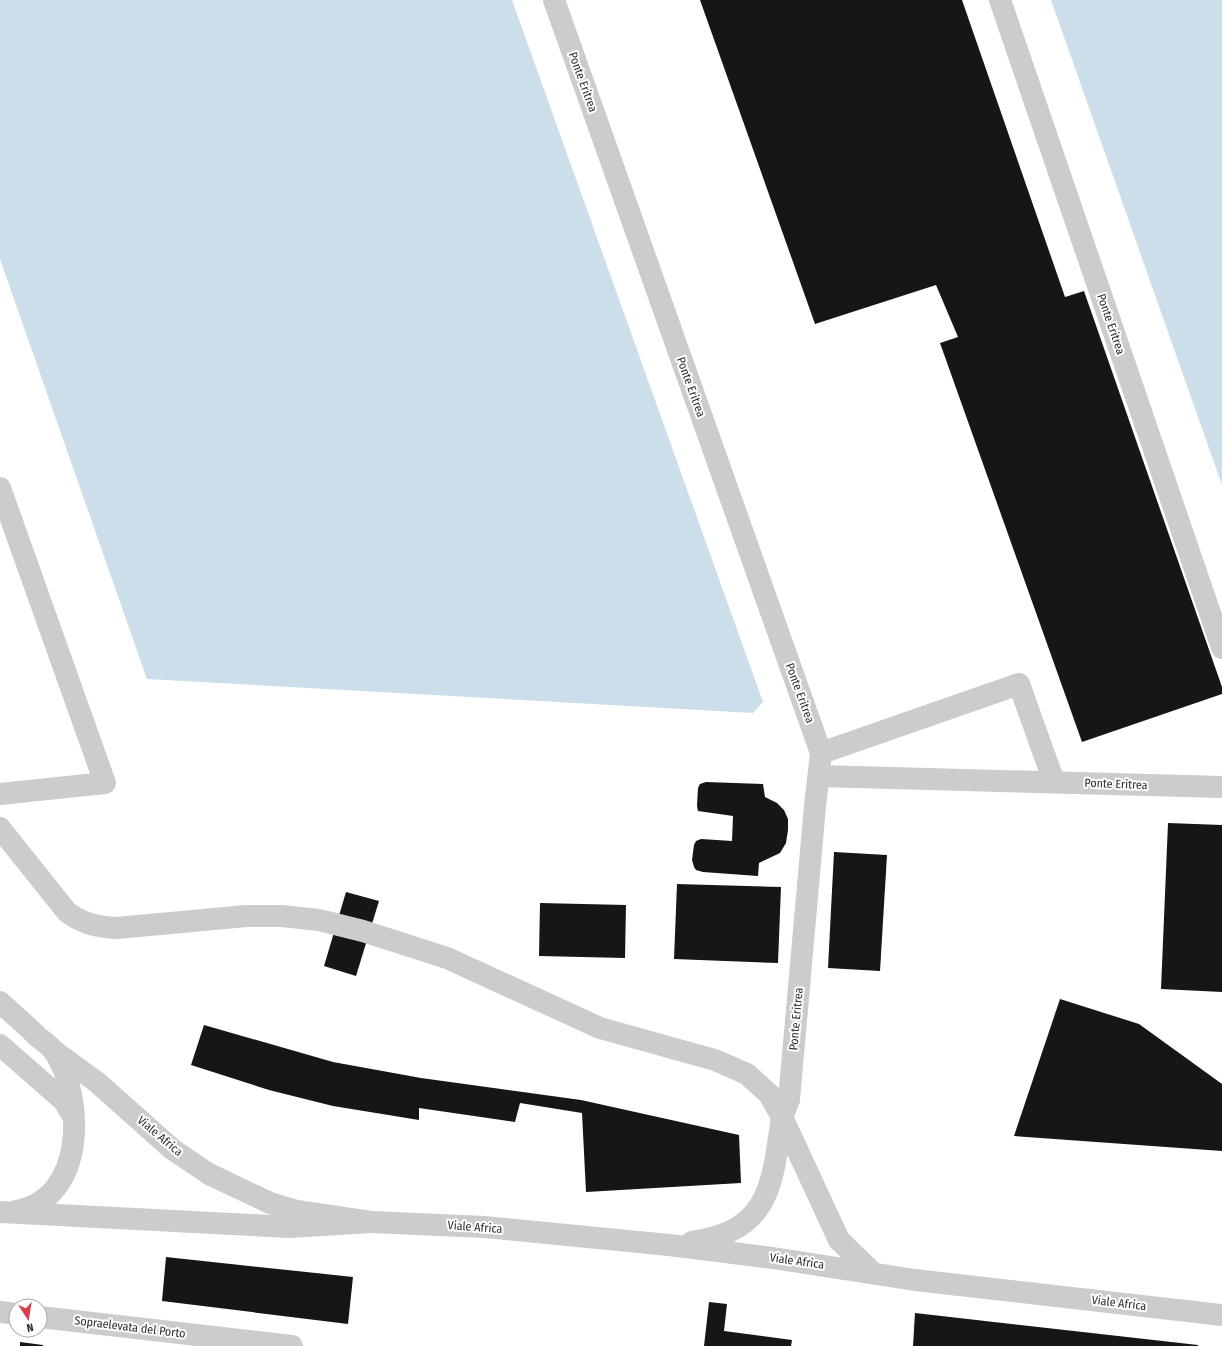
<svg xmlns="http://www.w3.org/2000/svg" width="1222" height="1346" font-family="'Fira Sans Condensed',sans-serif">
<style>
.water{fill:#cbdee9}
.building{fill:#161616}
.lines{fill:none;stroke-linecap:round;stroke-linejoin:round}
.minor{stroke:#ccc;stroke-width:22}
.labels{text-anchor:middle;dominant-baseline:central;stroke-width:4;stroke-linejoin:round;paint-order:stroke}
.street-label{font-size:12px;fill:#2f2f2f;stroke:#fff}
</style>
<rect width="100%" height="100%" fill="#fff"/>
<g class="water">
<polygon points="0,0 512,0 763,702 753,713 147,679 0,259"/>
<polygon points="1051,0 1222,0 1222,485"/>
</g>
<g class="building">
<polygon points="700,0 962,0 1065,297 1084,291 1222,687 1222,694 1082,742 940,343 958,337 936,285 815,324"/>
<polygon points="706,782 763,784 765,797 777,803 784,810 788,819 788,830 786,843 780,853 759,863 758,876 703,872 696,870 694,867 692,860 694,845 696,841 701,839 732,841 733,816 698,811 697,806 698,788 700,784"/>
<polygon points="1168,823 1222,825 1222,992 1161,989"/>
<polygon points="834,852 887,855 880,971 828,968"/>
<polygon points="677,884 781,887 778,963 674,959"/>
<polygon points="346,892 379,901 356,976 324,966"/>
<polygon points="540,903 626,905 625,958 539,956"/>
<polygon points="1060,999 1139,1024 1222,1084 1222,1151 1014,1136"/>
<polygon points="204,1025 333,1062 421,1078 581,1100 739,1135 741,1183 586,1192 582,1113 520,1103 515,1122 419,1108 419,1120 333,1106 269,1090 191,1065"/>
<polygon points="166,1257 353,1277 348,1324 162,1301"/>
<polygon points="709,1302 727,1304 724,1331 792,1340 791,1346 704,1346"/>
<polygon points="915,1313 1198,1345 1198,1346 913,1346"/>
<polygon points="20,1342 43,1345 43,1346 20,1346"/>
</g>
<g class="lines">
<g class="minor">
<polyline points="554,0 821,753 815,806 789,1100 782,1117"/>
<polyline points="1000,0 1222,648"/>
<polyline points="0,488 105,783 0,794"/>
<polyline points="821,753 1019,684 1054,782"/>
<polyline points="819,776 1222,787"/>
<path d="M 0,828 L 67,912 C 83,924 98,927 117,928 L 246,916 L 282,916 L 319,920 L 363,931 L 447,958 L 600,1028 L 715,1060 L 747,1074 L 769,1094 L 782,1117"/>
<path d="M 0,1002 C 13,1014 26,1025 38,1037 C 43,1041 50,1046 54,1051 C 85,1098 86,1199 16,1211"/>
<polyline points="0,1045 64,1101 73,1116"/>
<polyline points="0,1212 290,1227 371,1222 297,1211 270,1203 209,1174 172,1149 98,1083 53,1050"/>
<polyline points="371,1222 485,1227 669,1245 773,1258 915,1280 1222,1315"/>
<path d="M 692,1242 C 771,1231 772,1184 782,1117 L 839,1240 L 872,1272"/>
<polyline points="0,1312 16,1314"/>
<polyline points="40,1317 292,1346"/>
</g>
</g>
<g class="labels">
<g class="street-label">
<text transform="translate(583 82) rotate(70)">Ponte Eritrea</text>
<text transform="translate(1111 324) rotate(71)">Ponte Eritrea</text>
<text transform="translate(691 387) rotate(70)">Ponte Eritrea</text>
<text transform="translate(800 693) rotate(70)">Ponte Eritrea</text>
<text transform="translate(1116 784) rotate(2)">Ponte Eritrea</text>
<text transform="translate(796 1019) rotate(-85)">Ponte Eritrea</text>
<text transform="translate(160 1136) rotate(40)">Viale Africa</text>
<text transform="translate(475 1227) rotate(4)">Viale Africa</text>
<text transform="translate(797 1261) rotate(8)">Viale Africa</text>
<text transform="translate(1119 1303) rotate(7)">Viale Africa</text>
<text transform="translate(130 1327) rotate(7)">Sopraelevata del Porto</text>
</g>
</g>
<g transform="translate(28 1318) rotate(168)"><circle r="19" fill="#ffffff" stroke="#acacac"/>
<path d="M0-3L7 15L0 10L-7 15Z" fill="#d73f4c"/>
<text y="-6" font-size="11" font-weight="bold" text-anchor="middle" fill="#2f2f2f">N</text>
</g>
</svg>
